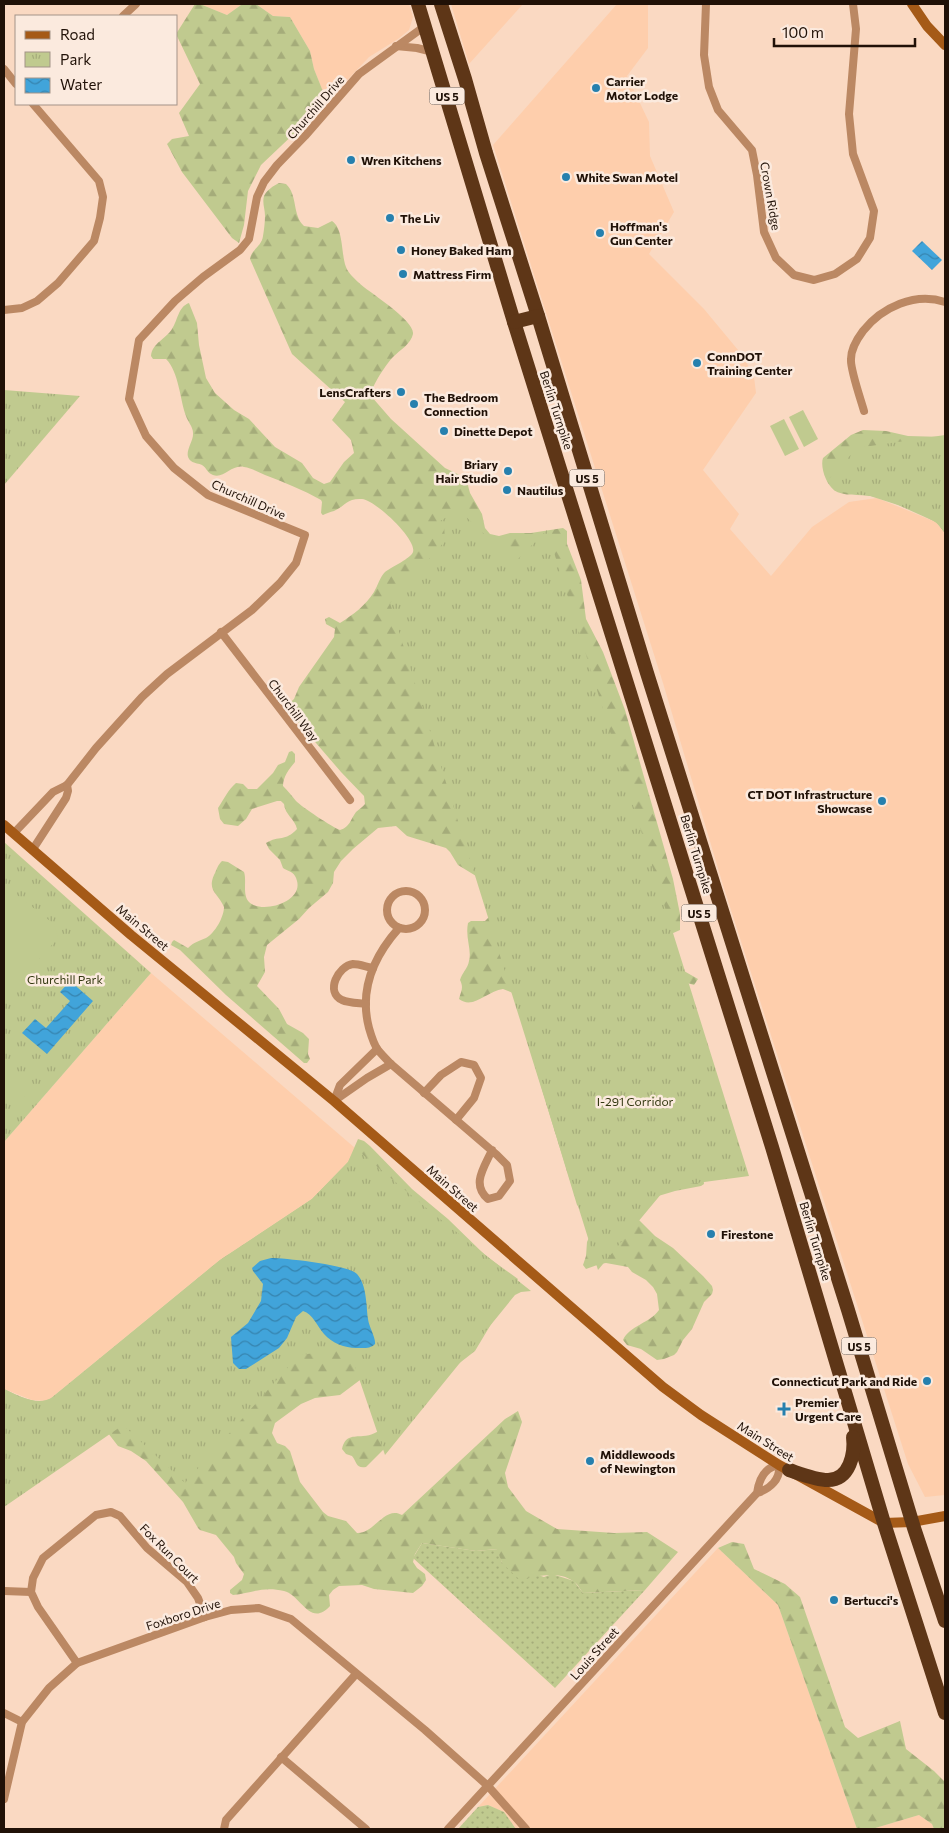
<svg xmlns="http://www.w3.org/2000/svg" width="949" height="1833" font-family="Commissioner,sans-serif">
<style>
.built{fill:#feceac}
.grass{fill:url(#grass-dots)}
.forest{fill:url(#forest-firs)}
.park{fill:url(#park-tufts)}
.pitch{fill:#c0ca8f}
.water{fill:url(#water-waves)}
.lines{fill:none;stroke-linecap:round;stroke-linejoin:round}
.street{stroke:#bb8863;stroke-width:8}
.secondary{stroke:#a55a17;stroke-width:10}
.highway{stroke:#5e3617;stroke-width:14}
.poi-dot{fill:#2680ae;stroke:#fbeade;stroke-width:2}
.labels{text-anchor:middle;dominant-baseline:central;stroke-width:5;stroke-linejoin:round;paint-order:stroke}
.shield{fill:#fbeade;stroke:#625248;stroke-width:1}
.shield-label{font-size:11px;font-weight:bold;fill:#201107}
.poi-label{font-size:12px;font-weight:bold;fill:#201107;stroke:#fbeade;text-anchor:start}
.street-label{font-size:12px;fill:#201107;stroke:#fbeade}
.park-label{font-size:12px;fill:#343911;stroke:#fbeade}
</style>
<defs>
<pattern id="grass-dots" width="8" height="8" patternUnits="userSpaceOnUse" patternTransform="scale(1.25)"><rect width="8" height="8" fill="#c0ca8f"/><path d="M2 2h.1M6 6h.1" fill="none" stroke="#a5ac7a" stroke-width="1.8" stroke-linecap="round"/></pattern>
<pattern id="forest-firs" width="22" height="20" patternUnits="userSpaceOnUse" patternTransform="scale(1.25)"><rect width="22" height="20" fill="#c0ca8f"/><path d="M5 1l3.5 6h-7zM16 11l3.5 6h-7z" fill="#a5ac7a"/></pattern>
<pattern id="park-tufts" width="24" height="20" patternUnits="userSpaceOnUse" patternTransform="scale(1.25)"><rect width="24" height="20" fill="#c0ca8f"/><path d="M3 7l-1-3M5 7V3M7 7l1-3M15 17l-1-3M17 17v-4M19 17l1-3" fill="none" stroke="#a5ac7a"/></pattern>
<pattern id="water-waves" width="16" height="10" patternUnits="userSpaceOnUse" patternTransform="scale(1.25)"><rect width="16" height="10" fill="#41a4da"/><path d="M0 5q4-4 8 0t8 0" fill="none" stroke="#3684af"/></pattern>
</defs>
<rect width="100%" height="100%" fill="#fad9c2"/>
<g class="built">
<polygon points="200,4 249,4 241,5 227,15"/>
<polygon points="256,4 409,4 413,17 409,30 398,39 369,57 319,110 324,94 314,69 310,51 290,17 273,16"/>
<polygon points="451,4 523,4 469,64"/>
<polygon points="617,4 648,4 648,48 627,76 649,122 650,156 674,212 649,254 704,309 743,356 754,377 756,393 703,470 739,514 730,529 771,576 812,527 849,502 877,498 936,522 945,533 945,1495 925,1497 908,1464 723,885 663,683 493,145"/>
<polygon points="151,973 355,1148 348,1162 312,1199 220,1260 50,1399 47,1401 32,1400 4,1389 4,1142"/>
<polygon points="718,1548 778,1605 857,1829 516,1829 504,1812 488,1805 478,1807"/>
<polygon points="919,1815 932,1824 934,1829 872,1829"/>
</g>
<g class="grass">
<polygon points="422,1543 476,1551 498,1549 502,1563 544,1577 552,1574 574,1581 583,1593 645,1590 555,1688 413,1558"/>
<polygon points="488,1805 504,1812 516,1829 458,1829 478,1807"/>
</g>
<g class="forest">
<polygon points="195,4 200,4 227,15 241,5 256,4 273,16 290,17 310,51 314,69 324,94 319,110 261,165 248,191 244,225 239,243 232,238 182,172 167,144 172,139 189,136 179,113 200,84 176,34"/>
<path d="M 279,183 L 286,184 C 298,195 292,215 304,226 L 318,228 L 332,221 C 344,229 341,255 346,267 C 348,273 354,278 358,282 C 368,292 415,320 413,334 C 411,344 400,350 393,357 C 387,363 370,388 371,396 L 391,419 L 445,468 L 466,478 L 470,493 L 482,514 L 485,528 L 490,534 L 499,536 L 510,533 L 531,533 L 563,528 L 567,531 L 567,544 L 581,580 L 586,619 L 603,652 L 625,710 L 673,879 L 680,914 L 680,930 L 671,934 L 684,971 L 698,979 L 694,985 L 684,982 L 704,1184 L 701,1186 L 675,1191 L 655,1197 L 636,1217 L 655,1236 L 673,1248 L 703,1276 L 712,1286 L 713,1290 L 712,1294 L 704,1302 L 692,1329 L 683,1340 L 677,1352 L 674,1355 L 664,1359 L 657,1360 L 641,1349 L 627,1345 L 623,1340 C 629,1326 650,1323 659,1310 L 657,1294 L 653,1287 L 646,1280 L 632,1272 L 628,1267 L 606,1263 L 600,1264 L 586,1269 L 583,1265 L 586,1256 L 587,1242 L 591,1233 L 582,1210 L 577,1205 L 513,993 L 503,989 C 487,991 473,1010 459,999 C 461,991 464,988 460,980 C 462,973 468,968 469,961 C 472,949 465,938 468,923 L 471,921 L 485,921 L 489,917 L 476,876 L 458,865 L 450,852 L 446,848 L 407,836 L 396,826 L 378,828 L 353,849 L 341,861 L 334,872 L 333,883 L 328,892 L 309,908 L 299,919 L 267,945 L 264,957 L 265,972 L 257,986 L 279,1009 L 287,1024 L 303,1033 L 309,1039 L 308,1054 L 310,1059 L 307,1063 L 304,1063 L 296,1056 L 226,995 L 180,950 L 171,945 L 172,942 L 174,940 L 188,948 C 194,942 199,941 206,938 C 215,933 224,917 224,907 C 218,893 207,891 214,875 C 217,869 217,866 222,861 L 228,862 L 244,872 C 247,881 242,894 249,902 C 262,915 309,901 295,876 C 292,871 287,871 283,868 L 280,860 L 269,849 L 266,843 C 279,835 285,842 297,829 C 295,819 285,815 284,804 L 281,801 L 277,801 L 252,809 L 246,819 L 238,826 L 224,824 L 220,819 L 218,808 C 224,799 228,790 236,783 L 243,784 L 248,789 L 257,789 L 273,773 L 278,765 L 285,762 L 289,752 L 292,751 L 295,754 L 295,762 C 289,769 283,777 283,786 C 288,791 292,796 296,801 C 302,807 332,827 340,830 C 350,827 350,820 356,812 C 359,809 363,807 365,804 L 364,796 L 341,772 L 285,707 L 294,699 L 299,687 L 334,637 L 335,629 L 326,624 L 325,619 L 329,617 L 340,623 C 354,614 365,606 374,592 C 378,585 380,577 385,572 C 392,567 411,558 413,552 C 417,539 375,500 362,499 C 347,498 345,506 334,511 C 330,512 327,513 323,515 L 321,513 L 322,502 L 321,500 C 303,490 284,482 265,475 C 258,472 251,468 244,467 C 232,464 224,479 213,475 C 207,473 207,468 202,465 C 199,463 195,464 191,461 C 182,454 194,442 193,433 C 193,427 188,422 186,416 C 180,400 179,372 166,359 L 153,359 L 151,356 C 152,343 166,339 172,329 C 178,320 178,307 189,303 L 197,323 L 199,345 L 206,378 L 215,393 L 234,410 L 249,419 L 275,447 L 302,463 L 313,478 L 324,484 L 330,482 L 344,462 L 354,453 L 351,440 L 332,420 L 345,402 L 292,354 L 250,259 C 251,250 262,246 263,236 C 264,230 265,222 265,216 C 265,209 262,203 264,196 C 267,190 273,186 279,183 Z"/>
<path d="M 863,430 L 886,431 L 908,436 L 945,437 L 945,533 C 942,530 939,524 935,522 C 924,514 885,499 871,496 C 860,494 843,497 834,490 C 826,484 820,467 823,458 L 851,435 Z"/>
<path d="M 358,1139 L 364,1141 L 370,1146 L 412,1189 L 448,1219 L 486,1256 L 518,1279 L 475,1351 L 448,1372 L 395,1438 L 366,1467 C 356,1469 357,1462 352,1456 L 346,1454 L 342,1449 C 345,1435 353,1437 363,1436 C 371,1436 379,1431 386,1427 L 360,1380 L 340,1395 L 315,1398 L 301,1404 L 275,1423 L 272,1433 L 277,1443 L 285,1446 L 290,1451 L 300,1482 L 323,1512 L 328,1516 L 346,1521 L 357,1533 C 374,1534 385,1505 402,1515 L 505,1419 L 518,1411 L 522,1422 L 505,1473 L 508,1487 L 526,1511 L 557,1529 L 614,1533 L 647,1532 L 678,1552 L 645,1590 L 583,1593 C 580,1589 577,1583 573,1581 C 557,1570 537,1577 519,1579 L 502,1563 L 497,1549 L 476,1551 L 422,1543 L 415,1554 L 413,1562 L 417,1568 L 425,1574 L 426,1580 L 422,1586 L 413,1593 L 374,1589 L 362,1585 L 339,1586 L 333,1590 L 329,1595 L 330,1606 C 310,1628 301,1595 284,1591 C 263,1586 252,1593 233,1595 L 230,1593 L 230,1590 L 242,1580 L 244,1574 L 236,1563 L 234,1557 L 216,1535 L 200,1530 L 198,1528 L 183,1502 L 146,1461 L 131,1451 L 118,1446 L 108,1433 L 73,1452 L 65,1464 L 62,1466 L 4,1389 C 19,1396 38,1407 53,1397 L 220,1260 L 312,1199 L 348,1162 Z"/>
<polygon points="732,1542 744,1544 754,1569 785,1584 800,1597 845,1727 858,1738 900,1721 906,1749 934,1771 945,1782 945,1829 934,1829 932,1824 919,1815 872,1829 857,1829 778,1605 718,1548"/>
</g>
<g class="park">
<polygon points="4,390 80,396 4,485"/>
<polygon points="945,435 945,533 936,522 898,505 870,496 835,491 827,481 857,448"/>
<polygon points="459,510 512,561 518,559 547,530 749,1176 667,1187 598,1270 390,603 445,541 444,524 440,521"/>
<polygon points="4,842 151,973 4,1142"/>
<path d="M 355,1148 L 430,1211 L 531,1291 L 521,1292 L 515,1295 L 385,1455 L 349,1349 L 299,1355 L 185,1483 L 123,1425 L 4,1507 L 4,1389 C 16,1395 37,1406 50,1399 L 220,1260 L 312,1199 L 348,1162 Z"/>
</g>
<g class="pitch">
<polygon points="803,410 818,439 804,447 789,417"/>
<polygon points="784,419 799,449 785,456 770,426"/>
<polygon points="4,885 54,924 58,938 4,999"/>
<polygon points="4,1060 34,1087 16,1106 4,1095"/>
</g>
<g class="water">
<polygon points="922,241 942,260 932,270 912,251"/>
<polygon points="70,981 93,1001 47,1054 22,1033 35,1019 46,1028 70,1001 60,992"/>
<path d="M 271,1258 C 285,1258 349,1265 357,1274 C 367,1285 366,1305 368,1319 C 369,1327 376,1338 375,1344 C 370,1349 364,1348 356,1348 C 345,1348 332,1343 324,1334 C 317,1326 313,1314 303,1311 L 296,1317 L 287,1338 L 279,1348 L 246,1369 L 239,1369 L 233,1363 L 231,1337 L 248,1323 L 261,1301 L 263,1284 L 253,1271 L 252,1268 L 260,1261 Z"/>
</g>
<g class="lines">
<g class="street">
<polyline points="706,4 704,55 709,87 718,110 752,150 757,175 764,232 776,258 794,275 814,280 835,274 857,259 870,238 874,211 853,154 849,114 856,29 853,4"/>
<polyline points="123,16 136,4"/>
<polyline points="396,46 417,48 433,52"/>
<polyline points="4,69 16,84"/>
<polyline points="4,310 22,308 37,301 58,283 94,241 100,218 103,197 99,181 33,104"/>
<path d="M 864,411 C 861,400 850,369 851,359 C 851,348 857,339 863,331 C 882,307 915,292 945,302"/>
<polyline points="221,632 350,800"/>
<polyline points="14,833 53,792 67,785 96,748 142,697 167,674 252,610 280,583 296,563 305,535 208,495 174,468 146,436 129,399 139,340 175,301 203,277 240,250 249,239 257,197 264,182 277,165 305,136 359,74 425,26"/>
<polyline points="33,849 66,798 68,791 67,785"/>
<circle cx="406" cy="910" r="19"/>
<path d="M 399,928 C 374,956 359,990 369,1028 C 371,1035 374,1045 378,1050 C 382,1055 387,1060 391,1064 L 497,1155 L 507,1165 L 510,1181 L 499,1196 L 488,1199 C 471,1184 484,1168 492,1150"/>
<path d="M 366,1004 C 359,1003 349,1003 342,1000 C 325,992 338,966 353,964 C 359,964 367,967 373,968"/>
<polyline points="424,1093 441,1075 461,1062 474,1065 481,1078 474,1098 456,1120"/>
<polyline points="334,1101 340,1085 377,1049"/>
<polyline points="334,1101 367,1078 391,1064"/>
<polyline points="4,1591 31,1592"/>
<polyline points="77,1663 38,1607 31,1592 33,1578 43,1558 96,1515 111,1512 120,1516 147,1548 187,1582 198,1598 205,1617"/>
<polyline points="4,1713 22,1722"/>
<polyline points="281,1757 366,1829"/>
<polyline points="4,1799 22,1722 49,1688 77,1663 205,1617 231,1610 259,1608 291,1619 425,1730 488,1786 526,1829"/>
<polyline points="224,1829 226,1820 356,1674"/>
<path d="M 448,1829 L 757,1493 C 770,1489 781,1479 779,1465 C 765,1467 759,1479 757,1493"/>
</g>
<g class="secondary">
<polyline points="912,4 927,26 945,45"/>
<polyline points="4,825 131,935 334,1101 663,1387 701,1415 779,1465 884,1523 912,1522 945,1516"/>
</g>
<g class="highway">
<polyline points="418,4 514,322 772,1147 884,1523 945,1713"/>
<polyline points="441,4 465,79 486,153 538,316 647,673 848,1310 914,1528 945,1621"/>
<polyline points="514,322 538,316"/>
<path d="M 789,1470 C 801,1474 816,1480 828,1480 C 850,1480 855,1453 853,1437"/>
</g>
</g>
<g class="poi-dot">
<circle cx="596" cy="88" r="5"/>
<circle cx="351" cy="160" r="5"/>
<circle cx="566" cy="177" r="5"/>
<circle cx="390" cy="218" r="5"/>
<circle cx="600" cy="233" r="5"/>
<circle cx="401" cy="250" r="5"/>
<circle cx="403" cy="274" r="5"/>
<circle cx="697" cy="363" r="5"/>
<circle cx="401" cy="392" r="5"/>
<circle cx="414" cy="404" r="5"/>
<circle cx="444" cy="431" r="5"/>
<circle cx="508" cy="471" r="5"/>
<circle cx="507" cy="490" r="5"/>
<circle cx="882" cy="801" r="5"/>
<circle cx="711" cy="1234" r="5"/>
<circle cx="927" cy="1381" r="5"/>
<path d="M781.5 1401.5h5v5h5v5h-5v5h-5v-5h-5v-5h5z"/>
<circle cx="590" cy="1461" r="5"/>
<circle cx="834" cy="1600" r="5"/>
</g>
<g class="labels">
<g class="shield">
<rect x="429.5" y="87.5" width="35" height="17" rx="4"/>
<rect x="569.5" y="469.5" width="35" height="17" rx="4"/>
<rect x="681.5" y="904.5" width="35" height="17" rx="4"/>
<rect x="841.5" y="1337.5" width="35" height="17" rx="4"/>
</g>
<g class="shield-label">
<text x="447" y="96">US 5</text>
<text x="587" y="478">US 5</text>
<text x="699" y="913">US 5</text>
<text x="859" y="1346">US 5</text>
</g>
<g class="poi-label">
<text x="606" y="81">Carrier<tspan x="606" dy="14">Motor Lodge</tspan></text>
<text x="361" y="160">Wren Kitchens</text>
<text x="576" y="177">White Swan Motel</text>
<text x="400" y="218">The Liv</text>
<text x="610" y="226">Hoffman's<tspan x="610" dy="14">Gun Center</tspan></text>
<text x="411" y="250">Honey Baked Ham</text>
<text x="413" y="274">Mattress Firm</text>
<text x="707" y="356">ConnDOT<tspan x="707" dy="14">Training Center</tspan></text>
<text x="391" y="392" text-anchor="end">LensCrafters</text>
<text x="424" y="397">The Bedroom<tspan x="424" dy="14">Connection</tspan></text>
<text x="454" y="431">Dinette Depot</text>
<text x="498" y="464" text-anchor="end">Briary<tspan x="498" dy="14">Hair Studio</tspan></text>
<text x="517" y="490">Nautilus</text>
<text x="872" y="794" text-anchor="end">CT DOT Infrastructure<tspan x="872" dy="14">Showcase</tspan></text>
<text x="721" y="1234">Firestone</text>
<text x="917" y="1381" text-anchor="end">Connecticut Park and Ride</text>
<text x="795" y="1402">Premier<tspan x="795" dy="14">Urgent Care</tspan></text>
<text x="600" y="1454">Middlewoods<tspan x="600" dy="14">of Newington</tspan></text>
<text x="844" y="1600">Bertucci's</text>
</g>
<g class="street-label">
<text transform="translate(315 107) rotate(-49)">Churchill Drive</text>
<text transform="translate(771 196) rotate(80)">Crown Ridge</text>
<text transform="translate(557 410) rotate(72)">Berlin Turnpike</text>
<text transform="translate(249 499) rotate(24)">Churchill Drive</text>
<text transform="translate(294 710) rotate(53)">Churchill Way</text>
<text transform="translate(697 854) rotate(73)">Berlin Turnpike</text>
<text transform="translate(143 927) rotate(40)">Main Street</text>
<text transform="translate(453 1188) rotate(41)">Main Street</text>
<text transform="translate(816 1241) rotate(73)">Berlin Turnpike</text>
<text transform="translate(766 1441) rotate(32)">Main Street</text>
<text transform="translate(170 1553) rotate(45)">Fox Run Court</text>
<text transform="translate(183 1614) rotate(-18)">Foxboro Drive</text>
<text transform="translate(594 1653) rotate(-48)">Louis Street</text>
</g>
<g class="park-label">
<text x="65" y="979">Churchill Park</text>
<text x="635" y="1101">I-291 Corridor</text>
</g>
</g>
<rect width="949" height="1833" fill="none" stroke="#201107" stroke-width="10"/>
<rect x="15" y="15" width="162" height="90" fill="#fbeade" stroke="#a39388"/>
<rect x="25" y="31" width="25" height="8" fill="#a55a17" stroke="#a39388"/>
<text x="60" y="40" font-size="15" fill="#201107">Road</text>
<rect x="25" y="52" width="25" height="15" fill="url(#park-tufts)" stroke="#a39388"/>
<text x="60" y="65" font-size="15" fill="#201107">Park</text>
<rect x="25" y="78" width="25" height="15" fill="url(#water-waves)" stroke="#a39388"/>
<text x="60" y="90" font-size="15" fill="#201107">Water</text>
<path d="M774 38v8h141v-8" fill="none" stroke="#201107" stroke-width="2.5"/>
<text x="782" y="38" font-size="15" fill="#201107" stroke="#fbeade" stroke-width="4" paint-order="stroke">100 m</text>
</svg>
